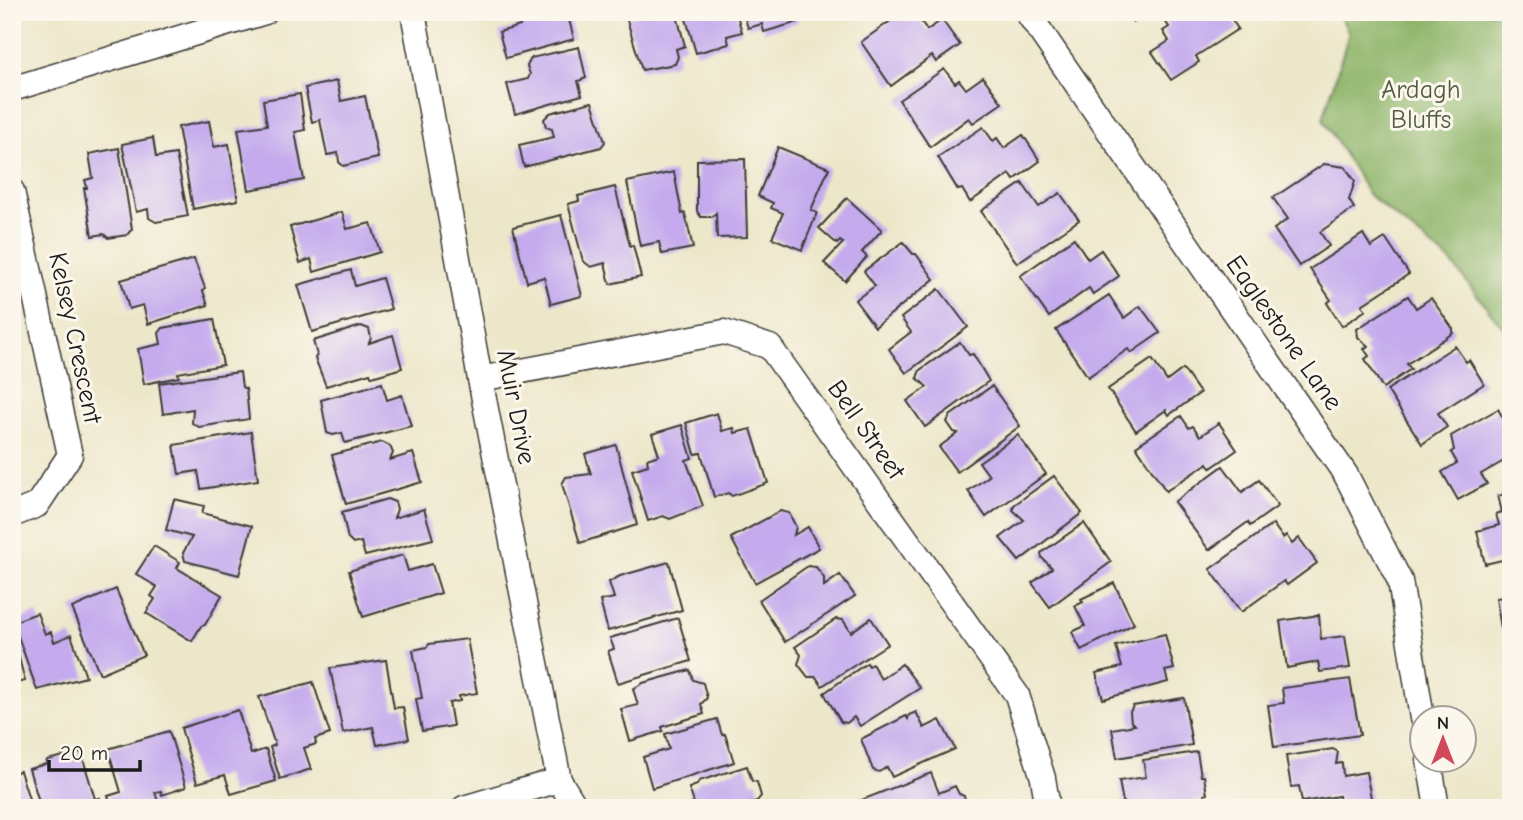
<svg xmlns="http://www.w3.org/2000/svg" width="1523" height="820" font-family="'Comic Neue',sans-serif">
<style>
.forest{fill:#90b66c;stroke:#566944;stroke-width:2}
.building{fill:#c5abed}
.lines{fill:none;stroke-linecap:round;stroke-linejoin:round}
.minor-casing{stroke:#3b3a36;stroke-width:27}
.minor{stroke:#fff;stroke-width:24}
.labels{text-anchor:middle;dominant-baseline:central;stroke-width:6;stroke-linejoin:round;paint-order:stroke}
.park-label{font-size:26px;fill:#525c3e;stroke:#fbf7ec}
.street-label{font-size:26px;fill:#1c1c1c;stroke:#fbf7ec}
</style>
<rect width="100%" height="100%" fill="#fbf7ec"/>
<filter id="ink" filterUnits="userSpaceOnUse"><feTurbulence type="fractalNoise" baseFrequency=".0143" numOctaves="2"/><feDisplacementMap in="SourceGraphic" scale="14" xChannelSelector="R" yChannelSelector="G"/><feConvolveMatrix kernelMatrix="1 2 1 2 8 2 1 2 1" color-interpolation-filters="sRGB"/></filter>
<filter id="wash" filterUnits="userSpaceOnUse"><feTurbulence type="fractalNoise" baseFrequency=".00686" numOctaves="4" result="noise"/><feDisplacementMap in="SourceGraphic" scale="28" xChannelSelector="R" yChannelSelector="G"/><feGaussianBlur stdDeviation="1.57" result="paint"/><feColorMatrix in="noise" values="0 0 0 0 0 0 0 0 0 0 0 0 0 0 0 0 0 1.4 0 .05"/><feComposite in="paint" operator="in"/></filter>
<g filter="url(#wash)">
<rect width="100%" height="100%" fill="#ede7ca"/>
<polygon class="forest" points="1338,12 1511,12 1511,338 1450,261 1369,195 1323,119 1349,33"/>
<g id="blocks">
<g class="building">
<polygon points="524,12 567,12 574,39 506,58 499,32 520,26 517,15"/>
<polygon points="645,12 676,12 685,46 676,49 678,57 675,64 642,70 627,20 629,17"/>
<polygon points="684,12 736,12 742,32 727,36 729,44 696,53"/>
<polygon points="743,12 795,12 798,22 764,32 762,24 748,28"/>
<polygon points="903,12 915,12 927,30 942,20 960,45 936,62 932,56 891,86 861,42"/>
<polygon points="1126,12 1148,12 1133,22"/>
<polygon points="1159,12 1227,12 1238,29 1196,56 1199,62 1171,80 1152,52 1169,41 1163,31 1169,27"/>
<polygon points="579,47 586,78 578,81 582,95 515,114 507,84 528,79 530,74 527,66 531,58"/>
<polygon points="944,69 955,83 959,80 966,89 983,77 1002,103 973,123 969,118 930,147 899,100"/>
<polygon points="337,81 341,101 365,96 378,158 343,166 339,162 338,153 327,155 320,120 312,122 305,88"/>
<polygon points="300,94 305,130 295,132 304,180 249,190 238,129 267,125 263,100"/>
<polygon points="592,102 605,142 601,147 524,167 519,145 554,137 552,129 546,127 544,119 550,113"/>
<polygon points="209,121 214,147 229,144 238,200 193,209 178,127"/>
<polygon points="983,127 993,141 997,138 1004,148 1023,135 1040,161 1014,180 1010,174 970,202 962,189 958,190 938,157"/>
<polygon points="153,138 156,157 176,154 188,216 156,222 149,218 148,209 136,212 122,144"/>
<polygon points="778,147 829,168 811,210 817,213 802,250 772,238 783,213 771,208 773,203 758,196"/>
<polygon points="119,148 132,229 127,235 108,238 104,234 92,236 84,188 87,188 85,180 93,178 89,154"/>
<polygon points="745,159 747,237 717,238 716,213 712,217 701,217 697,211 697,160"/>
<polygon points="1324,164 1345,167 1355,181 1349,200 1354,208 1320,232 1329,246 1299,266 1274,229 1288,219 1273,198"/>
<polygon points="674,172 682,214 685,213 693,248 662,254 659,242 640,246 627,182"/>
<polygon points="1022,183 1039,207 1060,193 1079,220 1017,263 981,211"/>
<polygon points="615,187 630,246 633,245 641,277 610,284 605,263 591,267 583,261 568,204 579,201 578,196"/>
<polygon points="847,198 882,230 862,252 867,257 845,281 824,263 843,243 840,241 837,244 819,228"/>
<polygon points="342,212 347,229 371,223 380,252 314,272 311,259 300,263 290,227"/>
<polygon points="561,215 582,296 551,304 544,277 527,282 513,227"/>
<polygon points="1363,234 1371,247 1385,238 1409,274 1362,305 1366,310 1342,326 1327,303 1331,300 1310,269"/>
<polygon points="1074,238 1088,259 1101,250 1119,276 1093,294 1089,288 1049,317 1020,276"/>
<polygon points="903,242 913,254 916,254 934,279 875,327 855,300 875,286 864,271"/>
<polygon points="194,259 205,288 203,291 208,305 148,324 143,305 129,309 121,280"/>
<polygon points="351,270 355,286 382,278 391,309 312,332 298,285"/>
<polygon points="939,289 968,327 906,373 889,349 911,332 901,318"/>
<polygon points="1109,295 1124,318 1140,306 1160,333 1131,353 1128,349 1088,377 1056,330"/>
<polygon points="1408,296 1416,308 1431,298 1453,329 1453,333 1407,364 1411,369 1383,388 1365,359 1369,356 1364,349 1368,346 1358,337 1357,329"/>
<polygon points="214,319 223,365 178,373 179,377 144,384 138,349 161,344 159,333 163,328"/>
<polygon points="361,326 369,329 371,338 369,343 393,335 402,368 372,377 370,373 326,386 315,358 317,355 313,341"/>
<polygon points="960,342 969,355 973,354 989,381 925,427 907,401 927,387 917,378 920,370"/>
<polygon points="1455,346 1466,362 1469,360 1484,384 1438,413 1447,427 1422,444 1387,390"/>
<polygon points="1152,359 1167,381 1183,369 1200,393 1169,415 1166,410 1136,431 1108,389"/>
<polygon points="240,372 242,387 246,389 249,419 199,427 192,423 193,409 163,414 159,383"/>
<polygon points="382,383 387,400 402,395 411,426 345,443 342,433 333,435 327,433 321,400"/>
<polygon points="992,386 1020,426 957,472 939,447 958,433 954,432 947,422 950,416"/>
<polygon points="1498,409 1511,432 1511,457 1481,474 1487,484 1458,500 1442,472 1457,463 1451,452 1454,450 1451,436"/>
<polygon points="717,413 722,431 734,428 735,433 751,429 768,483 732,496 728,493 714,497 701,453 695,454 686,423"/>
<polygon points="1181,416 1189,428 1193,426 1200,436 1219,423 1237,450 1211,468 1208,463 1166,491 1136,446"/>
<polygon points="682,425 692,458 686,460 703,506 670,519 663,516 648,521 632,470 648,465 647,459 659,455 652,434"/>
<polygon points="251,432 258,480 201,489 198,471 179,474 174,445"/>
<polygon points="1018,435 1046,474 986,517 968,491 989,476 979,462"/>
<polygon points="382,442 390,446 393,453 390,460 413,453 422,482 346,504 332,455"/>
<polygon points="616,445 637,525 580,543 562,484 566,477 591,474 585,454"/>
<polygon points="1223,466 1242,492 1259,480 1278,506 1250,526 1248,522 1209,550 1174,502"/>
<polygon points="1054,476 1082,513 1019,561 1000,538 1024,520 1013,510 1014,505"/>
<polygon points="1511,493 1511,558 1485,564 1477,531 1499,525 1496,514 1502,512 1498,496"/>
<polygon points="174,499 204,506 202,513 252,526 239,575 185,561 183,553 192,537 166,530"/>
<polygon points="387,499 395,502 397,509 394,518 424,509 433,539 365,556 361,542 353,544 348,539 342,512"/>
<polygon points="780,511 789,513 796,527 794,535 808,527 819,548 755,583 731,538"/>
<polygon points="1084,523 1111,562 1050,607 1032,583 1052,568 1042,558 1041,553"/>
<polygon points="1273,524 1283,538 1286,535 1292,544 1299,538 1317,563 1287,585 1284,581 1241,612 1210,569"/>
<polygon points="154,546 180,562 177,568 222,595 205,625 201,626 192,641 146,613 155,599 151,596 157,587 136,574"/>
<polygon points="403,555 408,571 432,564 441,593 363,617 349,571"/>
<polygon points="669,562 682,610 608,631 600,601 614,598 609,582 620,576"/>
<polygon points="808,566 816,567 824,578 824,586 840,575 855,596 785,642 759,600"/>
<polygon points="1114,583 1134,624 1081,650 1072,632 1085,626 1075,606 1083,602 1081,599"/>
<polygon points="116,589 144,655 100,674 72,608"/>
<polygon points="1511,596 1511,627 1501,628 1496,598"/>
<polygon points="37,613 45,634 51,632 54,642 71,635 86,677 37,690 13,622"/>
<polygon points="1319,615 1321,639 1345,636 1350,668 1320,672 1318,662 1287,668 1280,621"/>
<polygon points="678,618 691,661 618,683 608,651 614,649 610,638"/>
<polygon points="871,618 888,644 822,686 816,677 808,677 798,664 801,655 795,647 836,619 843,620 851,632"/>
<polygon points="12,631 25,681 12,684"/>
<polygon points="1165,634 1174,669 1165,671 1168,682 1103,699 1096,673 1122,667 1116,646"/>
<polygon points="467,639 477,693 459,696 460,701 449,703 453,726 422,731 416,699 422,698 413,650 427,647 429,644"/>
<polygon points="386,660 394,708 403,707 409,739 377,745 373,727 343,733 330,668"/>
<polygon points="867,663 869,666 872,664 881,679 902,664 920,688 860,726 854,717 847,723 841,722 824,693"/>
<polygon points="690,670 693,680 703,683 707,698 701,704 704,714 662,727 663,731 630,741 621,709 638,705 633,689 643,683"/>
<polygon points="1350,679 1360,735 1274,747 1268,705 1284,703 1282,688"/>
<polygon points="313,682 330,734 315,739 316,744 304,748 311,769 280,779 270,747 275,745 259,697"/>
<polygon points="1184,698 1192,745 1117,758 1112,729 1135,725 1131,722 1130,712 1133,706"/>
<polygon points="238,710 251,754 266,749 276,781 231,794 225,775 197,783 181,728"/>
<polygon points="916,712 924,728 940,720 955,749 892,777 887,767 879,772 873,770 861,739 906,716 908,719 909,715"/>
<polygon points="717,719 722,735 725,734 734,762 652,788 643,757 669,749 665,734"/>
<polygon points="169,731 186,787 162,795 161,791 155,792 160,808 112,808 108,796 121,792 108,749"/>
<polygon points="1333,749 1338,752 1336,764 1342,763 1343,776 1366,772 1372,803 1341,808 1339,796 1302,802 1299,786 1291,787 1286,756"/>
<polygon points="81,752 95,799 100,798 104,808 41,808 29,769 46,764 47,760"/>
<polygon points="1197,752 1201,776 1204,776 1207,794 1204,795 1204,800 1151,808 1124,808 1119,781 1146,777 1143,760"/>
<polygon points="747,766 752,781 757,782 761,796 757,801 748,804 750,808 682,808 694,803 689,788 697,785 699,781"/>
<polygon points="20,771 32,808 12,808 12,773"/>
<polygon points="931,773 939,793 955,786 959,794 964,796 968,808 862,808 859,801"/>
</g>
</g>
</g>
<g filter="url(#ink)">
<use href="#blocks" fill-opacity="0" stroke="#3b3a36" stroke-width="2"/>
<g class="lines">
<defs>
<g id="minor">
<polyline points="413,12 480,379 559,780 576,808"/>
<polyline points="1027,12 1346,475 1400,581 1422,718"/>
<polyline points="12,89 265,12"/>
<polyline points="12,191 70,455 37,505 12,515"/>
<polyline points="480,379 724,332 770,347 1017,695 1043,778 1048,808"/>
<polyline points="1429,760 1437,808"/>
<polyline points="464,808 559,780"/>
</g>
</defs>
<use href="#minor" class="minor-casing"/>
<use href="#minor" class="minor"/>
</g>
</g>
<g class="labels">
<g class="park-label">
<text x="1421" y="90">Ardagh<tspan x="1421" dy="30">Bluffs</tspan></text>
</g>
<g class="street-label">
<text transform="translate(1284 333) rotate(55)">Eaglestone Lane</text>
<text transform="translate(75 338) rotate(78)">Kelsey Crescent</text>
<text transform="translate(516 407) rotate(79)">Muir Drive</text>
<text transform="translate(866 430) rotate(55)">Bell Street</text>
</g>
</g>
<rect width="1523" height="820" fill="none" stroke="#fbf7ec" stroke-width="42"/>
<g transform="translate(1443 739)"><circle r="33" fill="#fbf7ec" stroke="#a29f99" stroke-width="2"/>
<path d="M0-5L12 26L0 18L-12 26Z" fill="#d1495b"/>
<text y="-10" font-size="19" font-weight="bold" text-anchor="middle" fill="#1c1c1c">N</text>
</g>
<path d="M49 760v10h91v-10" fill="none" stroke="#1c1c1c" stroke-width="3.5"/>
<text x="60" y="760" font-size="21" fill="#1c1c1c" stroke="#fbf7ec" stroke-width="5" paint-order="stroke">20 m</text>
</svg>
